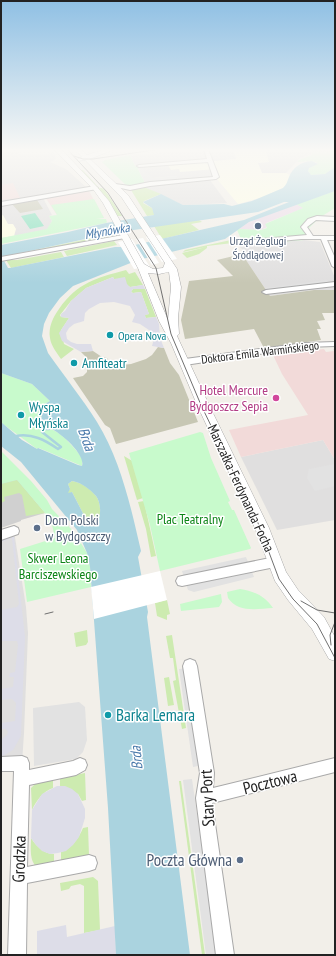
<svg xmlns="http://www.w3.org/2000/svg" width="336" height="956" font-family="'PT Sans Narrow',sans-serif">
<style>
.residential{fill:#e0dfdf}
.commercial{fill:#f2dad9}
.industrial{fill:#ebdbe8}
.education{fill:#ffffe5}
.religious{fill:#d0d0d0}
.construction{fill:#c7c7b4}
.grass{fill:#cdebb0}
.park{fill:#c8facc}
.pitch{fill:#88e0be}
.parking{fill:#e2e2e2}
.plaza{fill:#dddde8}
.water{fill:#aad3df;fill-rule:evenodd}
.pier{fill:#fff}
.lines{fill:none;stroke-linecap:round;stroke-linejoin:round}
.stream{stroke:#aad3df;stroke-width:2.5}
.minor-casing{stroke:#a9a9a9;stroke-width:2}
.tertiary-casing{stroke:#a9a9a9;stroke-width:1}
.minor{fill:#fff;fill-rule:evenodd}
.tertiary{fill:#fff;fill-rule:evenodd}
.tram{stroke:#707070;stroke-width:1}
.service-dot{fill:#5c6f8a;stroke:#fff;stroke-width:1.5}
.culture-dot{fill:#0f9aa8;stroke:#fff;stroke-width:1.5}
.hotel-dot{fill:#d1479c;stroke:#fff;stroke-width:1.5}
.labels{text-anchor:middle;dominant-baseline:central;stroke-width:3;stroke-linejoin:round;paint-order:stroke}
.far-service-label{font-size:12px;fill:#4e5e75;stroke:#fff}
.far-culture-label{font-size:12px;fill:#0d838f;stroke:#fff;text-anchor:start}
.far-street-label{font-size:12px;fill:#222;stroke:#fff}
.far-water-label{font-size:13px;font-style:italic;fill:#4a7aab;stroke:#fff}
.culture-label{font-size:14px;fill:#0d838f;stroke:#fff;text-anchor:start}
.hotel-label{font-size:14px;fill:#b23c85;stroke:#fff;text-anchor:end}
.street-label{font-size:14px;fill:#222;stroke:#fff}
.park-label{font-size:14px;fill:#0c8416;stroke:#fff}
.service-label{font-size:14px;fill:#4e5e75;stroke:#fff;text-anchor:start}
.water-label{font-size:15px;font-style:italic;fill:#4a7aab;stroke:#fff}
.near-culture-label{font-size:17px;fill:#0d838f;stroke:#fff;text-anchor:start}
.near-street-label{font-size:17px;fill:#222;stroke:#fff}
.near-service-label{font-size:17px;fill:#4e5e75;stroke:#fff;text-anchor:end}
</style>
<rect width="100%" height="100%" fill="#f2efe9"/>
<g class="residential">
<polygon points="1,149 22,149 19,154 41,155 54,153 56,159 50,162 66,169 86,187 37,196 42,196 52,215 49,216 52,221 47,230 1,238"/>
<polygon points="201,149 210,151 234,151 237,159 169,165 171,169 216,169 219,177 180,181 176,176 153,178 135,166 131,156"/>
<polygon points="302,149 310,150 311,154 299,159 286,173 262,173 257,163 269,162 266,150"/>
<polygon points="210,180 227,203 183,205 144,187"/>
<polygon points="304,240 320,242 335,278 335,290 314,290 270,296 242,254 244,251 239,246"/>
<polygon points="323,440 335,460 335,520 277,530 241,457"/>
<polygon points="14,531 26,607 28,633 24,733 22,763 1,764 1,535"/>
</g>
<g class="commercial">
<polygon points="13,183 20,198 1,200 1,185"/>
<polygon points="87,190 89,191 104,218 57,215 45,197"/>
<polygon points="324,349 326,352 334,351 333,349 335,349 335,460 323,440 241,457 229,430 308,415 282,374 273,355"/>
</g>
<polygon class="industrial" points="296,204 304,208 266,223 267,227 261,230 239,229 249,222"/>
<g class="education">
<polygon points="265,150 269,162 258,163 262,173 286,173 290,175 287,185 283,188 263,197 238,204 217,179 219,178 216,169 180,172 179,169 171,170 168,165 236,159 234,151"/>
<polygon points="3,215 8,224 13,224 16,229 14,236 1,238 1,216"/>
</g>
<polygon class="religious" points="1,460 45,513 21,520 21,521 1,528"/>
<g class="construction">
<polygon points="35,197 43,209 20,213 11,203"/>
<polygon points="242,254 270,296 314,290 335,290 335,313 322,313 325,320 317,321 321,329 317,329 321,340 264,348 254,329 185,339 181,320 189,281 233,276 217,260"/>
<polygon points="158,347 164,348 170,363 179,375 198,422 116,444 110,428 105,425 73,378 83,376 87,372 87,366 83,359 86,357 81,352 93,351 102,357 107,358 109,362 120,364 120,365 122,365 131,364 146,359 152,355"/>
</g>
<g class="grass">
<polygon points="80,170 83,170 99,188 102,188 105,190 122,216 117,216"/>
<polygon points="144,187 161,194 144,201 143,203 152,208 155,215 147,216 131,190"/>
<polygon points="199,220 202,222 191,224 199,230 162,239 154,226"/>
<polygon points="112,234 113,237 4,257 6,256"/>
<polygon points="240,238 242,242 250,241 207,246 207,248 199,254 187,258 182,253 206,247 183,252 185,250"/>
<polygon points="114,241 117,245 67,256 64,251"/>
<polygon points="61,252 64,257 11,268 6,260 17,260"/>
<path d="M 126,270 L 129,274 L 135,272 L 143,285 L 130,287 L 114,279 L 113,277 L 86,288 L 71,301 L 60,315 L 61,317 L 69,318 L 61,330 L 64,344 L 74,349 L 61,359 C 57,353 51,346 50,338 C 48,328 53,317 59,309 C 77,283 96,278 126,270 Z"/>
<polygon points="142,288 145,289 156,317 146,318 144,315 149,314 141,292 133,293 131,292 133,289"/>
<polygon points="124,456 134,462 143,498 137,500"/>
<polygon points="17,480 45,513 26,516 22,495 19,493 4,497 5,501 1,503 1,484"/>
<path d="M 72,481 C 80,482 91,489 96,496 C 102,504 102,523 92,526 L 88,523 L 72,492 L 68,494 L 67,493 L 70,489 L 68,484 Z"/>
<polygon points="144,501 156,556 151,557 146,529 138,502"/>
<polygon points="167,600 170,614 167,615 167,620 157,616 155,603"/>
<polygon points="87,630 88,642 86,645 76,647 74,633"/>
<polygon points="172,635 186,728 182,729 173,681 176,680 173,658 170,658 166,636"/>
<polygon points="169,677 174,705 168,706 164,678"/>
<polygon points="85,773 86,800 82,801 78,794 60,786 60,778"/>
<path d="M 53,779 L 53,788 C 43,791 36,801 32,810 L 31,788 L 36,783 Z"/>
<polygon points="179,781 181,781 205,955 202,955"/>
<path d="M 88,827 L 89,855 L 61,861 L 61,852 C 71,849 79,838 83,828 Z"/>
<path d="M 31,838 C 36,846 44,854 54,854 L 54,864 L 37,867 C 29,861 31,847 31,838 Z"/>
<polygon points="93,877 98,881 100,930 84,933 84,886 80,884 71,886 69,889 61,891 60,883"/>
</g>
<g class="park">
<polygon points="312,150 335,151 335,167 325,174 311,175 308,171 309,168 318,163 312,161 297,162 301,159 312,155"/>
<polygon points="130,155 135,166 139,167 138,169 145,183 128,187 102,162 105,160"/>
<polygon points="335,191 335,208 319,218 308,229 310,234 305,236 304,240 239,246 242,241 237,230 239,229 261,230 267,228 265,224 303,208 296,204"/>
<polygon points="94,199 104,218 96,219 106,219 107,222 106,223 1,244 1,238 47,229 52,221 49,216 57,215 51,205"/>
<path d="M 1,373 L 32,384 L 50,401 L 43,405 L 40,427 C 59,427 71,445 82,457 L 82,466 L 39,448 L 37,449 L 3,424 L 1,422 Z"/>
<polygon points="200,432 203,433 211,458 230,501 228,502 232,510 234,510 251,548 250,549 160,571 150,525 129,453"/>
<polygon points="1,451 31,481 47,500 52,509 74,532 87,553 90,567 91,587 27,602 20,549 55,538 52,525 48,526 45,513 17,480 1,484"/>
<path d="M 240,589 C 254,591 265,596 273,608 C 256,609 238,613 228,598 L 227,592 Z"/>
<polygon points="221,594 222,602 219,607 181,611 180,604"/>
</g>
<polygon class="pitch" points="35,213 44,226 30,229 21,216"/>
<g class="parking">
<polygon points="139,167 153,178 176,176 179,180 145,183 138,168"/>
<polygon points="327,280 329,283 268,291 266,288"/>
<polygon points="334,464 335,486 315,491 307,478 309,469"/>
<polygon points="246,557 254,577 194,592 188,590 182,571"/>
<polygon points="187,668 203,765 193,767 179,669"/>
<polygon points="79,702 85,707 87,740 83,752 76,759 34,766 33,708"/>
<polygon points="192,779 217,955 206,955 183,780"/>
</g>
<g class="plaza">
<polygon points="113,277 114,279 125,277 127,284 130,287 143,285 145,289 133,289 131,292 133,293 141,292 149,314 145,315 146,318 156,317 159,324 160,338 164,348 152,346 154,339 152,332 140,324 132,322 135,315 130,306 114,302 100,303 89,309 85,313 84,321 74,324 69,328 66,333 67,339 71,342 77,344 91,344 93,351 81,352 62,341 59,333 69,318 61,317 61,314 65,311 71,301 86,288"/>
<polygon points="12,536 14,537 25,637 21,736 13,750 1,757 1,740 7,735 8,732 6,729 1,729 1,723 15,721 16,703 12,699 1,700 1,689 13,687 14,677 9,677 10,673 15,672 18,645 17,641 1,641 1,610 17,607 19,604 12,538 1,542 1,539"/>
<polygon points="57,786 65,786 72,789 78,794 85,809 85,818 79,837 73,845 66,851 58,853 50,854 42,851 36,845 31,838 32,810 42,794"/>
<polygon points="66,925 67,937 115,926 116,955 37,955 37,931"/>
</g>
<path class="water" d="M 312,161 L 318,164 L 309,168 L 308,171 L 311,175 L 325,174 L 335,167 L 335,191 L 249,222 L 225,239 L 138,260 L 73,286 L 60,298 L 49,313 L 44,324 L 42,336 L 48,353 C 64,376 82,398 97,422 C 121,461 131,508 141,551 L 138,557 L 148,612 L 147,617 L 190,955 L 116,955 L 108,808 L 90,567 L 87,553 L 77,530 L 21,462 L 1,446 L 1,422 L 22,440 L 37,449 L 38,448 L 78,465 L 82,466 C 86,454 58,430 47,427 C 45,427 43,428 40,428 L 43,405 L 50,401 L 32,384 L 1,373 L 1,245 L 68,232 L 106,223 L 154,215 L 152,208 L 143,202 L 161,194 L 183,205 L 224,204 L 232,206 L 252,201 L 283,188 C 287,184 287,182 289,177 C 293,167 301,162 312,161 ZM 284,202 L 289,202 L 244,220 L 126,247 L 115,247 L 10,268 L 8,268 L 2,257 L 113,233 L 258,212 ZM 72,481 C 80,482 90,489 96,496 C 102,504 102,523 92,526 L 88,523 L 72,492 L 68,493 L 70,489 L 68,484 Z"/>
<g class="pier">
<polygon points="160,235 177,259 162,262 146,237"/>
<polygon points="143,238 159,263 152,265 136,239"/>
<polygon points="132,239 150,267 134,269 118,242"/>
<polygon points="160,571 167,600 94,619 91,587"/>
</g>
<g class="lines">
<path class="stream" d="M 16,436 C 32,433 45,440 58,449 L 61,447 L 42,432 L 44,429 L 49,429"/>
<defs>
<g id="minor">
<polygon points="204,149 208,149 219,177 216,179 150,186 130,190 112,186 115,184 130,186 150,182 213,177 208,162 139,167 137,166 139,165 207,159"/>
<polygon points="95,186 98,188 97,189 1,206 1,202"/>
<polygon points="317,216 335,217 335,221 316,220 307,227 313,236 335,236 335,240 327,240 335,258 335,268 332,266 321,239 301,239 251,244 248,242 251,240 307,235 301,227 308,219"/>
<polygon points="123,235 126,237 125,238 1,261 1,257"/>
<polygon points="335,282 335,286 266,294 262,292 266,290"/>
<polygon points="335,342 335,346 305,347 185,365 181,362 185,359 305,343"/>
<polygon points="14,526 18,528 19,531 18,534 1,540 1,530"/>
<polygon points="275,557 279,558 281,562 279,566 275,567 182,586 178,585 176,581 178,577 182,576"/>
<polygon points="190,659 195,661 197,666 214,773 213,788 335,758 335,772 212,803 234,955 216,955 196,798 200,773 183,666 185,661"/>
<polygon points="22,756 27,758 29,763 29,770 73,761 80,758 85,760 87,765 85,770 76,775 29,785 27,867 89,855 95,857 97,863 95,869 89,871 27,883 26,955 8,955 14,771 1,771 1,757"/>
</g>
<path id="tertiary" d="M 54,149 L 61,149 L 97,187 L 109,201 L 144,264 L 153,269 L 163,268 L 165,263 L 122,198 L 85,160 L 78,161 L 78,159 L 82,157 L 74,149 L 81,149 L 87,155 L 106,149 L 115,149 L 90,159 L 128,195 L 177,269 L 181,287 L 178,318 L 179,334 L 177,336 L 210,407 L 269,528 L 286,572 L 298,590 L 324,617 L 335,637 L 335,661 L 329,659 L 312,629 L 288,600 L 275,581 L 255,528 L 198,407 L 171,343 L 159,321 L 138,268 L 103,203 L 93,189 ZM 169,272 L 171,287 L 168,320 L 148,273 L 159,274 Z"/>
</defs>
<use href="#minor" class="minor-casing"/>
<use href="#tertiary" class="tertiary-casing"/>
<use href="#minor" class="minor"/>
<use href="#tertiary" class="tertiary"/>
<g class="tram">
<polyline points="67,149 108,193 156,268 171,334 201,405 258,523 279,579 293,599 317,624 335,658"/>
<polyline points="74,156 83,159 93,159 160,149"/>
<polyline points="301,601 317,610 335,613"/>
<polyline points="45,614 53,612"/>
<polyline points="331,645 330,635 335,622"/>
</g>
</g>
<linearGradient id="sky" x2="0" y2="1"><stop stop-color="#8fc0e4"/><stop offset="0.53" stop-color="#f9f8f5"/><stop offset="1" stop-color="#f9f8f5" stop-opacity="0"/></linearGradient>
<rect width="336" height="283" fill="url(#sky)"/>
<g class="service-dot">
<circle cx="258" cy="226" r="4"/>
<circle cx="37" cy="528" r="4"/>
<circle cx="240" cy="860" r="4"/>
</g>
<g class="culture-dot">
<circle cx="110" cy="335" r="4"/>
<circle cx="74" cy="363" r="4"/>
<circle cx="21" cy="415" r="4"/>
<circle cx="108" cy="715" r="4"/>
</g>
<circle class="hotel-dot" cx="276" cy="398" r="4"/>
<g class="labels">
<g class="far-service-label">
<text x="258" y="240">Urząd Żeglugi<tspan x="258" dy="14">Śródlądowej</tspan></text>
</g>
<g class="far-culture-label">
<text x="118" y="335">Opera Nova</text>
</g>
<g class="far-street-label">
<text transform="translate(260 352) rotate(-7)">Doktora Emila Warmińskiego</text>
</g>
<g class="far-water-label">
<text transform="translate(107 231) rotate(-10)">Młynówka</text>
</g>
<g class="culture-label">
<text x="82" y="363">Amfiteatr</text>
<text x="29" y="407">Wyspa<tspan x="29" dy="16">Młyńska</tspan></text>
</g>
<g class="hotel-label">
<text x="268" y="390">Hotel Mercure<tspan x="268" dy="16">Bydgoszcz Sepia</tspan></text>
</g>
<g class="street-label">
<text transform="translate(241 488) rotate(65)">Marszałka Ferdynanda Focha</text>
</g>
<g class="park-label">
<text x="190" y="519">Plac Teatralny</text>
<text x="58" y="558">Skwer Leona<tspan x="58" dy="16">Barciszewskiego</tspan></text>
</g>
<g class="service-label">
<text x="45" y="520">Dom Polski<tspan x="45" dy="16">w Bydgoszczy</tspan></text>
</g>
<g class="water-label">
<text transform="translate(87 439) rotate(70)">Brda</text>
<text transform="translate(136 758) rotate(-95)">Brda</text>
</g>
<g class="near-culture-label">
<text x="116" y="715">Barka Lemara</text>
</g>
<g class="near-street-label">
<text transform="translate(270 782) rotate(-14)">Pocztowa</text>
<text transform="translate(207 798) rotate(-93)">Stary Port</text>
<text transform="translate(19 859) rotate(-88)">Grodzka</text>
</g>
<g class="near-service-label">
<text x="232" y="860">Poczta Główna</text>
</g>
</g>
<rect width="336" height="956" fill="none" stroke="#222222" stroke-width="4"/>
</svg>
